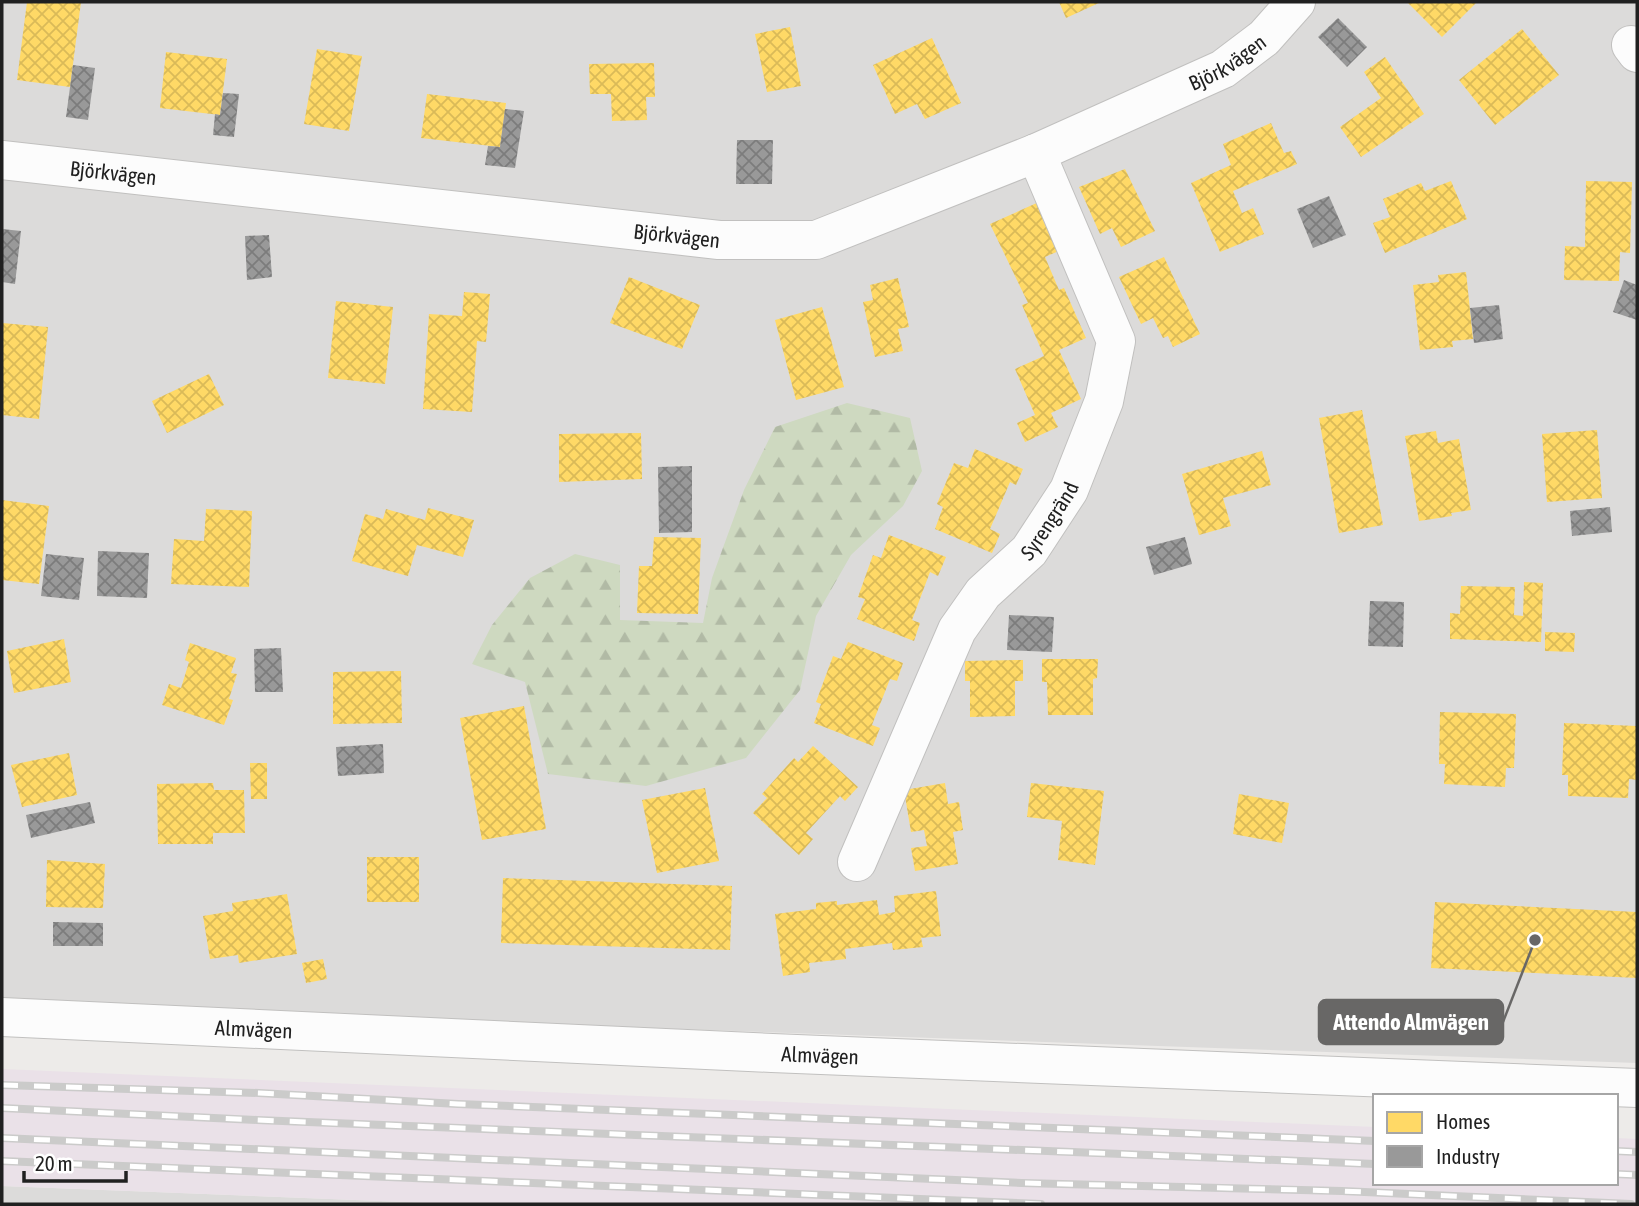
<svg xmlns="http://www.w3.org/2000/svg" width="1639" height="1206" font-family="'Asap Condensed',sans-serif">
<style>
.built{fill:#dcdbda}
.railway{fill:#eae1e8}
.forest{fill:url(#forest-firs)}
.homes{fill:url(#homes-cross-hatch)}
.industry{fill:url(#industry-cross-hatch)}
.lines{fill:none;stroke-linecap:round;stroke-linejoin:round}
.minor-casing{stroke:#c1c0bf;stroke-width:40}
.minor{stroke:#fcfcfc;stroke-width:38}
.rail-casing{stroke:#cbcbca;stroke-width:8}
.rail{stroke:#fff;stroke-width:5;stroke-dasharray:16;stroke-linecap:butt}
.labels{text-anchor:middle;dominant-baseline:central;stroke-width:7;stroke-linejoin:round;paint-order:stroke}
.street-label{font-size:21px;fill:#202020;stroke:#fff}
.leader{fill:none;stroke:#686766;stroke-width:2.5}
.callout-dot{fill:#686766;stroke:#fff;stroke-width:2.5}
.callout{fill:#686766;stroke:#686766;stroke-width:2.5}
.callout-label{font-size:23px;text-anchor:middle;font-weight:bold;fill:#fff}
</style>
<defs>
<pattern id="forest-firs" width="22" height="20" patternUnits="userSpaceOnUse" patternTransform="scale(1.75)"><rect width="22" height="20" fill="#ced9c0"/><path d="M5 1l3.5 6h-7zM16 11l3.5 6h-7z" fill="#b1baa5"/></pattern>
<pattern id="homes-cross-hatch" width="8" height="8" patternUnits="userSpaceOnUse" patternTransform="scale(1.75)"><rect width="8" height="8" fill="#ffd966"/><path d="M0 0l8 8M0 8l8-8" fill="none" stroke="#daba58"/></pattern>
<pattern id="industry-cross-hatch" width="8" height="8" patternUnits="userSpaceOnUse" patternTransform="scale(1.75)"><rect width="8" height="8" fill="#999"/><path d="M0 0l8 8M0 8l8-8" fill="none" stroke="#7c7c7c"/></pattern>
</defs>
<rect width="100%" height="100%" fill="#edebe9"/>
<g class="built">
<polygon points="2,2 1637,2 1637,1063 2,1005"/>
<polygon points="2,1186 456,1204 2,1204"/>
</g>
<polygon class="railway" points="2,1069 1375,1127 1375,1183 1616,1183 1616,1138 1637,1139 1637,1204 456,1204 2,1186"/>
<polygon class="forest" points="847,403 910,418 922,471 903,506 851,555 816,616 800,690 746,758 646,786 548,774 525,682 472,664 492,625 530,578 575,554 620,565 620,620 703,623 712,578 744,490 775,427"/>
<g class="homes">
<polygon points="27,2 81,2 70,87 17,80"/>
<polygon points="1059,2 1101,2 1066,18"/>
<polygon points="1407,2 1477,2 1442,37"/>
<polygon points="790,27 801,86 767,92 755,34"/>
<polygon points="1522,29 1559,75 1495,125 1459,80"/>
<polygon points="932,38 961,103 925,119 917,104 895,114 873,65"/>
<polygon points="317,49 362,56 349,131 304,124"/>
<polygon points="166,52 227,59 220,115 160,108"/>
<polygon points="1385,57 1424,114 1361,157 1340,127 1381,98 1364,72"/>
<polygon points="654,63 655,97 646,97 647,120 612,121 611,94 590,94 589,64"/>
<polygon points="427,94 506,103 500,147 421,138"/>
<polygon points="1271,123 1284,153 1291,151 1297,164 1233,191 1242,213 1253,208 1264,234 1220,252 1191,183 1231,165 1223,144"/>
<polygon points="1125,169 1155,231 1121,247 1112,228 1100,234 1079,187"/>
<polygon points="1451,181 1467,219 1385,253 1373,223 1390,217 1383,199 1421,183 1425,191"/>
<polygon points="1586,181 1632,182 1630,253 1620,252 1619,281 1564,280 1565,246 1585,247"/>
<polygon points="1039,202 1061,250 1045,257 1059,290 1064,288 1086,338 1059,350 1081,399 1051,413 1058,427 1025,442 1017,423 1035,415 1015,369 1044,356 1022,305 1028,303 990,224"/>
<polygon points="1164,257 1200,334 1173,347 1168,336 1163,338 1153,318 1141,324 1119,277"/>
<polygon points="1466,272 1473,339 1452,341 1453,347 1420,350 1413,285 1439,282 1438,275"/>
<polygon points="629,277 700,305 682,349 610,323"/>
<polygon points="898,278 909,327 898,329 903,351 875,357 863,302 873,300 870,285"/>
<polygon points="464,292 490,294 486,342 477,341 472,412 423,409 429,314 462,316"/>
<polygon points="336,301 393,307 385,384 328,378"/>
<polygon points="822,307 844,387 796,400 775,320"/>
<polygon points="2,323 48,327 39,419 2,415"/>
<polygon points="209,374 224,405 167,433 152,401"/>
<polygon points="1362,410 1383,525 1339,533 1319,418"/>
<polygon points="1597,430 1602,498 1547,502 1542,434"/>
<polygon points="1436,431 1438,443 1459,439 1471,510 1451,513 1452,516 1419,521 1405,436"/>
<polygon points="641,433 642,479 559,482 559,434"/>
<polygon points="975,449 1023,469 1016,485 1010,482 990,529 1000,534 992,553 935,529 943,507 937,504 954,463 968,468"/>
<polygon points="1262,451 1271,485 1223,498 1231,526 1199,535 1182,474"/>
<polygon points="2,500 49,506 39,584 2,580"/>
<polygon points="428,508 474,520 463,557 417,545 408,576 352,561 365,514 383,519 386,509 425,520"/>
<polygon points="206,509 252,511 249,587 171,584 174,539 204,541"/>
<polygon points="889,535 946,557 938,576 930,572 912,620 920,623 914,641 857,619 865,599 858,597 873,555 881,558"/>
<polygon points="654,537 701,538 698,614 637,613 639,566 652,566"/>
<polygon points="1524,582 1543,583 1541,642 1450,639 1450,613 1460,614 1461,586 1515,587 1514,615 1523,616"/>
<polygon points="1545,632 1575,633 1574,652 1545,651"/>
<polygon points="64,639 71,682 14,693 7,651"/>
<polygon points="848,642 903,663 897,681 890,679 872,725 880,728 873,746 814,723 821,704 816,702 833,656 841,659"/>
<polygon points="190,643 236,658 231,673 237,674 229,699 233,700 224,725 162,705 169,684 181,688 189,662 185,660"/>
<polygon points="1042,659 1098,659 1097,678 1093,679 1093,715 1048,715 1047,682 1042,682"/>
<polygon points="1023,660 1023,681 1015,681 1015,716 970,717 970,681 965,681 965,661"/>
<polygon points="401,671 402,723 333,724 333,672"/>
<polygon points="524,706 546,829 482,840 460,718"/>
<polygon points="1440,712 1516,714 1514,768 1506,768 1505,787 1444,784 1445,764 1439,764"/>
<polygon points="1564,723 1637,726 1637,780 1629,779 1628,798 1568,796 1568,775 1562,775"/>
<polygon points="813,746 858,787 845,801 840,796 806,833 813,839 799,855 753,813 767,798 762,794 794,758 798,762"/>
<polygon points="69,753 77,795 22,807 11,765"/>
<polygon points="250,763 267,763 267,799 251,799"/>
<polygon points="213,783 214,790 244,790 245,833 213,833 213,844 158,844 157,784"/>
<polygon points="945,783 948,804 959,802 963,830 953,832 958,864 915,871 911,848 927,846 924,830 911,832 904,790"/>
<polygon points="1031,783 1104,791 1095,865 1058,860 1062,821 1027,817"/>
<polygon points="705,788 719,861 657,873 642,800"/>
<polygon points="1239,794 1289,803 1282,843 1233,834"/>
<rect x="367" y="857" width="52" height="45"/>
<polygon points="47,860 105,864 103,908 46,907"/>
<polygon points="503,878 732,886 730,950 501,943"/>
<polygon points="936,891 941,936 921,938 923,947 893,950 892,943 845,949 846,959 809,963 810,972 783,976 775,914 816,909 816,903 837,901 837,905 877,900 879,915 895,912 894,896"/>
<polygon points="287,894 297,954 239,963 238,955 210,959 203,916 233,911 232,903"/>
<polygon points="1435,902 1637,912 1637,978 1431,968"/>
<polygon points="323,959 327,979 306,983 302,963"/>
</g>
<g class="industry">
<polygon points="1338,18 1367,47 1347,67 1318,37"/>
<polygon points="73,65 95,68 88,120 66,117"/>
<polygon points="223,93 239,94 234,137 213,135 215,114 220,115"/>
<polygon points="505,109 524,111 515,168 485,165 488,146 500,147"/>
<polygon points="737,140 773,140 772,184 736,184"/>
<polygon points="1329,196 1346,235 1313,248 1297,209"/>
<polygon points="2,229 21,231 15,284 2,282"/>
<polygon points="269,235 272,277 247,280 245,236"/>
<polygon points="1624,280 1637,285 1637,320 1613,312"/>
<polygon points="1499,305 1503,339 1474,343 1470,308"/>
<polygon points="692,466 692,532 659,533 658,467"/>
<polygon points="1610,507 1612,532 1572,536 1570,511"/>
<polygon points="1185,537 1192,564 1154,575 1146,547"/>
<polygon points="98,551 149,553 147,598 97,596"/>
<polygon points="46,554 84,558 79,600 41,596"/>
<polygon points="1370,601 1404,602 1403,647 1368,646"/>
<polygon points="1009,615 1054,617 1052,652 1007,650"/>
<polygon points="281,648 283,692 255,692 254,649"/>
<polygon points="383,744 384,773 338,776 336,747"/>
<polygon points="90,802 95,823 31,838 26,815"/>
<polygon points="53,922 103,923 103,946 53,946"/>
</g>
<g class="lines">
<defs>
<g id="minor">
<polyline points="1631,45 1637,53"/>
<path id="s1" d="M 2,160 L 719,240 L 816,240 L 1036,153 L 1223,69 L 1264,38 L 1296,2"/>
<path id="s2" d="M 857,862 L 957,630 L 983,593 L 1029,551 L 1069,490 L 1104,401 L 1116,341 L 1036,153"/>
<path id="s3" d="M 2,1017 L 772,1053 L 1637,1088"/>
</g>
</defs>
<use href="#minor" class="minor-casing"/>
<use href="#minor" class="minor"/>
<defs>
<g id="rail">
<polyline points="2,1085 259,1093 458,1104 1375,1141"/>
<polyline points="2,1108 257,1120 1375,1164"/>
<polyline points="2,1138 1022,1183 1342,1191 1631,1204"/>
<polyline points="1616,1151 1637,1152"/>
<polyline points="2,1161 1041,1204"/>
<polyline points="1616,1174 1637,1175"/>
</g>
</defs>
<use href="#rail" class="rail-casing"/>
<use href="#rail" class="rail"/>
</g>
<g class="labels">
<g class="street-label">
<text stroke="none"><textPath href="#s1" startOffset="1267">Björkvägen</textPath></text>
<text stroke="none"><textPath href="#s1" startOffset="112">Björkvägen</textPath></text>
<text stroke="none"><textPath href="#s1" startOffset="679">Björkvägen</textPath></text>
<text stroke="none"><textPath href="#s2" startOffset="397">Syrengränd</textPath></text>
<text stroke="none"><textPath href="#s3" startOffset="252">Almvägen</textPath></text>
<text stroke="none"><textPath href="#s3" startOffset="819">Almvägen</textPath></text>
</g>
</g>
<path class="leader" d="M1535 940L1503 1022"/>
<circle class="callout-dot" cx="1535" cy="940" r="7"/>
<rect class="callout" x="1319" y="1000" width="184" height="44" rx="7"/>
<g class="callout-label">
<text x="1411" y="1030">Attendo Almvägen</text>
</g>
<rect width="1639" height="1206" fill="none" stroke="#202020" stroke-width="7"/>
<rect x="1373" y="1094" width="245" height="91" fill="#ffffff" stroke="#a6a6a6" stroke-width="2"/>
<rect x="1387" y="1112" width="35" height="21" fill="#ffd966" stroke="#a6a6a6" stroke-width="2"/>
<text x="1436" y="1129" font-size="21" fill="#202020">Homes</text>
<rect x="1387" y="1146" width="35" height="21" fill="#999999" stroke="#a6a6a6" stroke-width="2"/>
<text x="1436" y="1164" font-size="21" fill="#202020">Industry</text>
<path d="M24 1171v10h102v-10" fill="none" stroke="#202020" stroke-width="3.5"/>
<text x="35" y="1171" font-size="21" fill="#202020" stroke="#ffffff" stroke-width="5" paint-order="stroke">20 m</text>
</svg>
